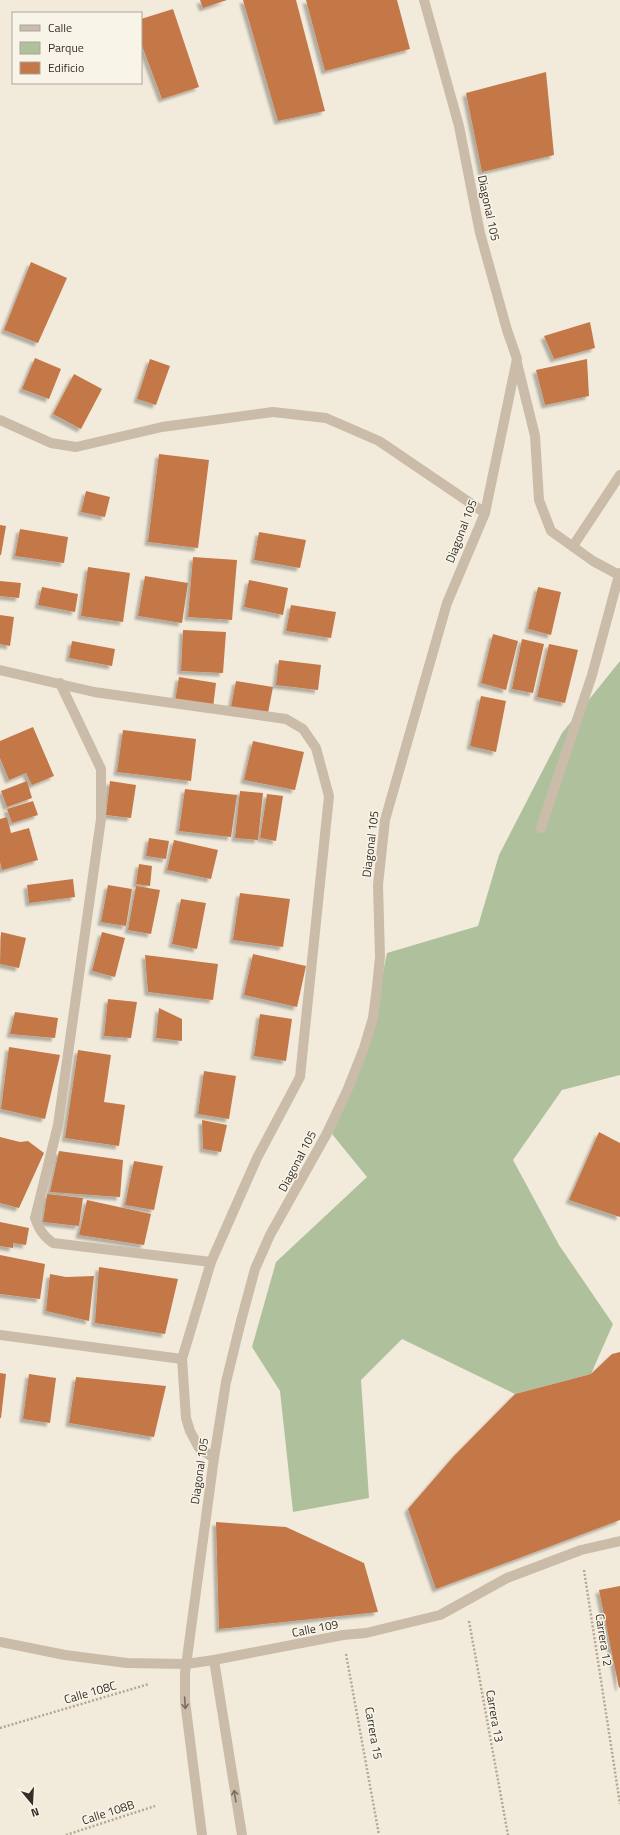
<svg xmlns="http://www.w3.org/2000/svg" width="620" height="1835" font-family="'Titillium Web',sans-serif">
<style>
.green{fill:#afc09c}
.building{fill:#c47847;filter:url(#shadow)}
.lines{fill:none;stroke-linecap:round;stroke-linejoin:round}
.path{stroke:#b5a792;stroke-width:2.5;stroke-dasharray:2 2;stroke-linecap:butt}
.lane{stroke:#cabca8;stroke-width:10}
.street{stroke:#cabca8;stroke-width:10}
.oneway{stroke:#796e62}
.labels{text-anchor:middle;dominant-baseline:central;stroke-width:3;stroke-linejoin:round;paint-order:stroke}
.street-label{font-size:12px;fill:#362f28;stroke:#f9f4e8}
</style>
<defs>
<filter id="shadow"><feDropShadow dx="-3.5" dy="3.5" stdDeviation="1" flood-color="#0004"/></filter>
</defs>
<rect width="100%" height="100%" fill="#f2ebdc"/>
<polygon class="green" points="620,661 620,1075 562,1090 513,1160 559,1245 613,1324 591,1374 515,1394 402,1339 361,1380 369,1498 293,1512 280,1391 252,1347 276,1262 367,1177 332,1134 366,1055 387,953 478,926 499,855 562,733"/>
<g class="building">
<polygon points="200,0 227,0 203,8"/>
<polygon points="243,0 296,0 325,111 278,121"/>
<polygon points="306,0 397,0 410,49 325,71"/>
<polygon points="173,9 199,87 162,99 141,43 141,19"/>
<polygon points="546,72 554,155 482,172 466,93"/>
<polygon points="31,262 67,278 38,343 4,330"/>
<polygon points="590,322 595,348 554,359 544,336"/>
<polygon points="35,358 61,369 49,399 22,389"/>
<polygon points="150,359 170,366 156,405 137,399"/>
<polygon points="587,359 589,396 545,405 536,370"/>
<polygon points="74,374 102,389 81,429 53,414"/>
<polygon points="159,454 209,460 198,548 148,542"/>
<polygon points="86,491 110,497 105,517 81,512"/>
<polygon points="0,525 6,526 1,555 0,555"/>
<polygon points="20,529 68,537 64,563 15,556"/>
<polygon points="259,532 306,540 300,568 254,560"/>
<polygon points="193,557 237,560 232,620 188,617"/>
<polygon points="88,567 130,573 123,622 81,616"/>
<polygon points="145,576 188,583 182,623 138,616"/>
<polygon points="249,580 288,588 283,615 244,607"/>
<polygon points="0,581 21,583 19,598 0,596"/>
<polygon points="42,587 78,594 75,612 38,605"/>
<polygon points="538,587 561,592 551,635 528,629"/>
<polygon points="291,605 336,612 331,638 286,631"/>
<polygon points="0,615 14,617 10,646 0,644"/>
<polygon points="183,630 226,632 223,673 181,671"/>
<polygon points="493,634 518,641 506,690 481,683"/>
<polygon points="522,639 544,644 533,693 512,689"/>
<polygon points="72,641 115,649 112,666 69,658"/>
<polygon points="549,644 578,650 565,703 537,697"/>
<polygon points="279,660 321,665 318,690 276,685"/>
<polygon points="179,677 216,683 213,708 175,702"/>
<polygon points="236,681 273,687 268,713 231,707"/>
<polygon points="481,696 506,701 496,752 470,746"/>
<polygon points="33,727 54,776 32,785 26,773 9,780 0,758 0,741"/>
<polygon points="123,730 196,739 191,781 117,772"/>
<polygon points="253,741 304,752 295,790 244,780"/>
<polygon points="27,781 32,798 7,807 1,791"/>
<polygon points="110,781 136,785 131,818 106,815"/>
<polygon points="185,789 237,795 231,837 179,831"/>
<polygon points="240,791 263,793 258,840 235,838"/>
<polygon points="267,794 283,796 276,841 260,838"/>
<polygon points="33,801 38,815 12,823 7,809"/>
<polygon points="7,817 11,833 29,828 38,860 2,870 0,862 0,819"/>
<polygon points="149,838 169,841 166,859 146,856"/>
<polygon points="174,840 218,850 211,879 167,870"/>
<polygon points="139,864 152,866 150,886 136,884"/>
<polygon points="73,879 75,897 29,903 27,885"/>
<polygon points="108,885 132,889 126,926 101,922"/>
<polygon points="136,886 160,890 151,934 128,930"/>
<polygon points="240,893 290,899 283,947 233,940"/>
<polygon points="181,899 206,903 197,949 172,944"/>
<polygon points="1,932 26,938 19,968 0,964"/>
<polygon points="102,932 125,938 115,977 92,971"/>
<polygon points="253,954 306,966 297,1007 244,995"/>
<polygon points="145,955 218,964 213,1000 148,992"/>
<polygon points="108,999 137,1002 131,1038 104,1036"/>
<polygon points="159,1008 182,1019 182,1041 156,1038"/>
<polygon points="15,1012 58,1018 55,1038 10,1034"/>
<polygon points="260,1014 292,1019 286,1061 254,1056"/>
<polygon points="9,1047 60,1055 45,1119 1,1109"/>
<polygon points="78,1050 111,1055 104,1102 125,1105 119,1146 65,1138"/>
<polygon points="204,1071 236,1076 229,1119 198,1114"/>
<polygon points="202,1120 227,1125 221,1152 203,1149"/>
<polygon points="599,1132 620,1143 620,1217 569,1200"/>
<polygon points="0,1137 20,1142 28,1141 44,1153 19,1208 0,1203"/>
<polygon points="59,1151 123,1160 120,1197 50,1192"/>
<polygon points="134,1161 163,1166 154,1210 125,1205"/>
<polygon points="47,1194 83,1198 79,1226 43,1222"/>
<polygon points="87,1200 151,1214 144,1245 79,1235"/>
<polygon points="0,1222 29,1228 26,1245 13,1243 13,1248 0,1246"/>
<polygon points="0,1255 45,1264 40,1299 0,1294"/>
<polygon points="99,1267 178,1279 165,1334 95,1323"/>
<polygon points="50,1274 66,1277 94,1276 89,1321 46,1311"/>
<polygon points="620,1352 620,1520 436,1589 408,1509 453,1457 515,1394 591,1374 612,1354"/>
<polygon points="0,1373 6,1374 1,1418 0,1418"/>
<polygon points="29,1374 56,1378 50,1423 23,1419"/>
<polygon points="76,1377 166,1386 154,1437 69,1423"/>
<polygon points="216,1522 286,1527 364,1563 378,1612 219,1629"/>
<polygon points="620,1586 620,1687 619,1688 599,1590"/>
</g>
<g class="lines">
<g class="path">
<polyline points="584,1570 620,1804"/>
<polyline points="469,1621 508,1835"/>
<polyline points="346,1654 379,1835"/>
<polyline points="0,1728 149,1684"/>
<polyline points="66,1835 155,1806"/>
</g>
<polyline class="lane" points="573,546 620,475"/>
<g class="street">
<polyline points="517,363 535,436 539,500 551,531 593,561 619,575 620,573"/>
<polyline points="0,420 51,443 76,447 162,427 273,412 326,418 379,441 485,513"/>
<polyline points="0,670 94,692 286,719 303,729 316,748 329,796 300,1077 257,1158 211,1262 182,1359 186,1418 190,1431 199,1448 214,1458"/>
<path d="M 60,683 L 101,769 L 101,819 L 58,1125 L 35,1218 C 39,1229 43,1236 53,1243 L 211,1262"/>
<polyline points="541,828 592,675 619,575 620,576"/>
<polyline points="0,1335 182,1359"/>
<polyline points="0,1642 65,1655 127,1663 186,1664 214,1660 343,1635 366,1633 440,1615 507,1578 581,1550 620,1541"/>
<polyline points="214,1660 242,1835"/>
<polyline points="202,1835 185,1701 185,1673 214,1458 226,1382 241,1321 255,1269 270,1235 326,1135 347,1091 364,1048 373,1018 377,987 380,957 378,885 385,820 447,603 485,513 517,359 507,330 480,233 459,126 424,0"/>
</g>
</g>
<defs><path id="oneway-shaft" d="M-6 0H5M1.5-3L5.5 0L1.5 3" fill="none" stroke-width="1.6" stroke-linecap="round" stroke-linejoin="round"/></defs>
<g class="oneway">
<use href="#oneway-shaft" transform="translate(185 1703) rotate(86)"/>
<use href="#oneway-shaft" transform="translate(235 1796) rotate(-99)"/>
</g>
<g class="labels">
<g class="street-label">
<text transform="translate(489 208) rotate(78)">Diagonal 105</text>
<text transform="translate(461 531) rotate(-69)">Diagonal 105</text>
<text transform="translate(370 844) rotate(-83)">Diagonal 105</text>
<text transform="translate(297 1161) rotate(-62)">Diagonal 105</text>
<text transform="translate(199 1471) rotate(-82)">Diagonal 105</text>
<text transform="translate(315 1628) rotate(-11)">Calle 109</text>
<text transform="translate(604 1640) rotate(81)">Carrera 12</text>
<text transform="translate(90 1692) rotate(-16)">Calle 108C</text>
<text transform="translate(495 1716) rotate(80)">Carrera 13</text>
<text transform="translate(374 1733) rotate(80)">Carrera 15</text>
<text transform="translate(108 1812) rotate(-18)">Calle 108B</text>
</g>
</g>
<rect x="12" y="12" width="130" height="72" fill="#f9f4e8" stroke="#aba59b"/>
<rect x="20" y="25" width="20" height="6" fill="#cabca8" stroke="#aba59b"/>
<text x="48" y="32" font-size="12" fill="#362f28">Calle</text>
<rect x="20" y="42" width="20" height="12" fill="#afc09c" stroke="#aba59b"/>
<text x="48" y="52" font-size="12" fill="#362f28">Parque</text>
<rect x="20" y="62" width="20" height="12" fill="#c47847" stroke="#aba59b"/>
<text x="48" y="72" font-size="12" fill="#362f28">Edificio</text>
<g transform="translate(32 1803) rotate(162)" stroke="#f9f4e8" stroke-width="3" paint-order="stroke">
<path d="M0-3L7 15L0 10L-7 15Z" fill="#362f28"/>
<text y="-6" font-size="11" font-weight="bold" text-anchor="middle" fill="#362f28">N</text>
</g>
</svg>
